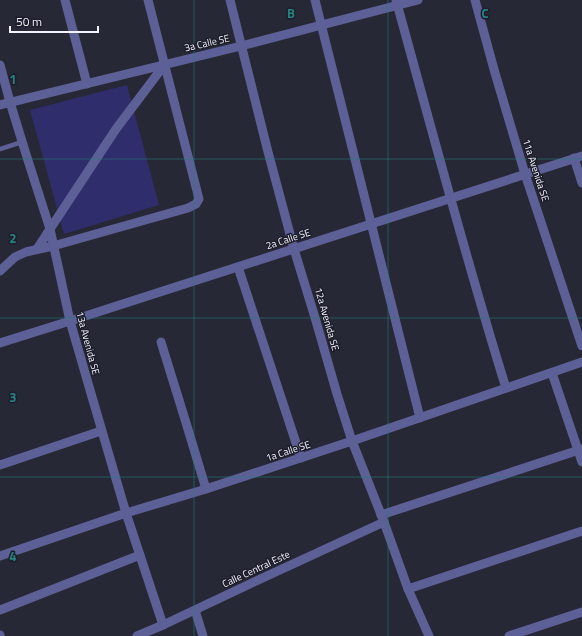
<svg xmlns="http://www.w3.org/2000/svg" width="582" height="636" font-family="'Titillium Web',sans-serif">
<style>
.green{fill:#2f2d6c}
.lines{fill:none;stroke-linecap:round;stroke-linejoin:round}
.lane{stroke:#5d6096;stroke-width:4.5}
.street{stroke:#5d6096;stroke-width:9}
.grid{fill:none;stroke:#26827c;stroke-width:1;stroke-opacity:0.55}
.labels{text-anchor:middle;dominant-baseline:central;stroke-width:3;stroke-linejoin:round;paint-order:stroke}
.street-label{font-size:10px;fill:#f2f3fc;stroke:#1e1f2c}
.grid-label{font-size:13px;text-anchor:middle;font-weight:bold;fill:#26827c;stroke:#1e1f2c;stroke-width:3;stroke-linejoin:round;paint-order:stroke}
</style>
<rect width="100%" height="100%" fill="#272836"/>
<polygon class="green" points="127,85 159,205 64,234 30,110"/>
<g class="lines">
<polyline class="lane" points="0,149 22,142"/>
<g class="street">
<polyline points="65,0 87,84"/>
<polyline points="230,0 267,148 294,249 316,321 337,394 352,441 384,522 408,589 429,636"/>
<polyline points="315,0 420,418"/>
<path d="M 396,0 C 432,130 466,260 506,388"/>
<polyline points="475,0 495,73 525,174 582,346"/>
<polyline points="0,65 10,102 25,151 50,229 70,321 90,390 126,513 163,625"/>
<polyline points="0,105 241,46 418,0"/>
<polyline points="574,158 582,183"/>
<polyline points="37,249 50,229 116,129 165,64"/>
<polyline points="238,267 301,458"/>
<polyline points="0,271 15,257 26,252 53,246 188,208 196,204 199,199 148,0"/>
<polyline points="161,342 187,426 206,489"/>
<polyline points="0,343 70,321 582,156"/>
<polyline points="552,373 582,462"/>
<polyline points="0,465 101,431"/>
<polyline points="381,515 582,449"/>
<polyline points="0,556 126,513 206,489 352,441 582,362"/>
<polyline points="408,589 582,531"/>
<polyline points="0,610 140,555"/>
<polyline points="195,610 203,636"/>
<polyline points="0,635 0,636"/>
<polyline points="137,636 163,625 254,582 384,522"/>
<polyline points="509,636 582,612"/>
</g>
</g>
<path class="grid" d="M 194,0 L 194,636M 388,0 L 388,636M 0,159 L 582,159M 0,318 L 582,318M 0,477 L 582,477"/>
<g class="labels">
<g class="street-label">
<text transform="translate(207 43) rotate(-13)">3a Calle SE</text>
<text transform="translate(536 170) rotate(72)">11a Avenida SE</text>
<text transform="translate(288 239) rotate(-18)">2a Calle SE</text>
<text transform="translate(327 319) rotate(74)">12a Avenida SE</text>
<text transform="translate(88 343) rotate(75)">13a Avenida SE</text>
<text transform="translate(288 451) rotate(-18)">1a Calle SE</text>
<text transform="translate(256 569) rotate(-25)">Calle Central Este</text>
</g>
</g>
<g class="grid-label">
<text x="291" y="18">B</text>
<text x="485" y="18">C</text>
<text x="13" y="84">1</text>
<text x="13" y="243">2</text>
<text x="13" y="402">3</text>
<text x="13" y="561">4</text>
</g>
<path d="M10 26v6h88v-6" fill="none" stroke="#f2f3fc" stroke-width="2"/>
<text x="16" y="26" font-size="12" fill="#f2f3fc" stroke="#1e1f2c" stroke-width="3" paint-order="stroke">50 m</text>
</svg>
